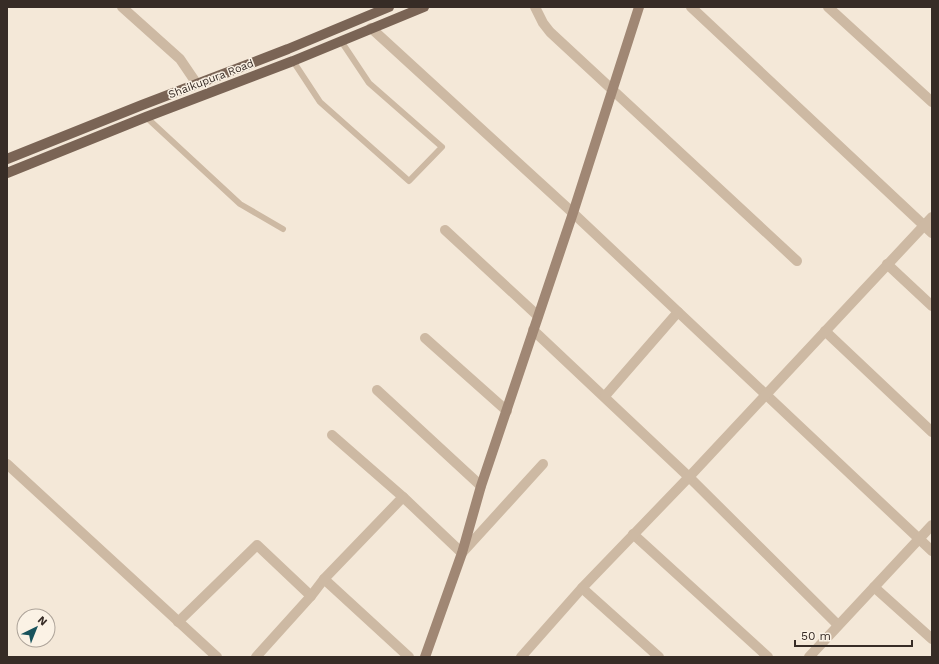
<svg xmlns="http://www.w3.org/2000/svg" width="939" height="664" font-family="'Work Sans',sans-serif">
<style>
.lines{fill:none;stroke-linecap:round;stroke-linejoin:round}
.lane{stroke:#cdb9a3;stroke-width:6}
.street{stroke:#cdb9a3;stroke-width:10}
.secondary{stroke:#a08774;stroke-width:10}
.primary{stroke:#7a6455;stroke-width:10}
.labels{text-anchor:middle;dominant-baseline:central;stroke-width:3;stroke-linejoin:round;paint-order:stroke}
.street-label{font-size:11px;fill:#372c26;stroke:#fbf2e5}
</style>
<rect width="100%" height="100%" fill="#f4e8d8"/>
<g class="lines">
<g class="lane">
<polyline points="293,61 320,102 409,181 442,147 369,83 341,41"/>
<polyline points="146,117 240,204 283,229"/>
</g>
<g class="street">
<polyline points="122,7 180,59 197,84"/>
<polyline points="535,7 543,23 550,32 797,261"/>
<polyline points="691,7 932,233"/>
<polyline points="828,7 932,102"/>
<polyline points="371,28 573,213 932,551"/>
<polyline points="445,230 538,316"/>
<polyline points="887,264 932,306"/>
<polyline points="533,330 689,477 838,625"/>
<polyline points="825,331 932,432"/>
<polyline points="425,338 507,411"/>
<polyline points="377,390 481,486"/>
<polyline points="605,396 678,312"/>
<polyline points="332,435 403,497 462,553 543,464"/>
<polyline points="7,464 217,657"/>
<polyline points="633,534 768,657"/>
<polyline points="324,579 409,657"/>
<polyline points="874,587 932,639"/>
<polyline points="582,588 659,657"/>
<polyline points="178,622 257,545 311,596"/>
<polyline points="256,657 311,596 324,579 403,497"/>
<polyline points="521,657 582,588 689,477 932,217"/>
<polyline points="809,657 932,525"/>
</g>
<polyline class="secondary" points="425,657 462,553 481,486 573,213 639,7"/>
<g class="primary">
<polyline points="7,159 142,105 288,49 389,7"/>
<polyline points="7,173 146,117 293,61 424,7"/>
</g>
</g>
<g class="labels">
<g class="street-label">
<text transform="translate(211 79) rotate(-21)">Shaikupura Road</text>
</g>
</g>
<rect width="939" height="664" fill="none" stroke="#372c26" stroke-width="16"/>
<g transform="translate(36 628) rotate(43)"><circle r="19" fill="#fbf2e5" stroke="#ada399"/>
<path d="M0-3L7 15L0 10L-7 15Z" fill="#18535c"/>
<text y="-6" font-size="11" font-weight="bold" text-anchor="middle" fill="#372c26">N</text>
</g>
<path d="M795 640v6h117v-6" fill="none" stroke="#372c26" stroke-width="2"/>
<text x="801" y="640" font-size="12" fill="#372c26" stroke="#fbf2e5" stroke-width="3" paint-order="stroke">50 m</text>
</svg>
